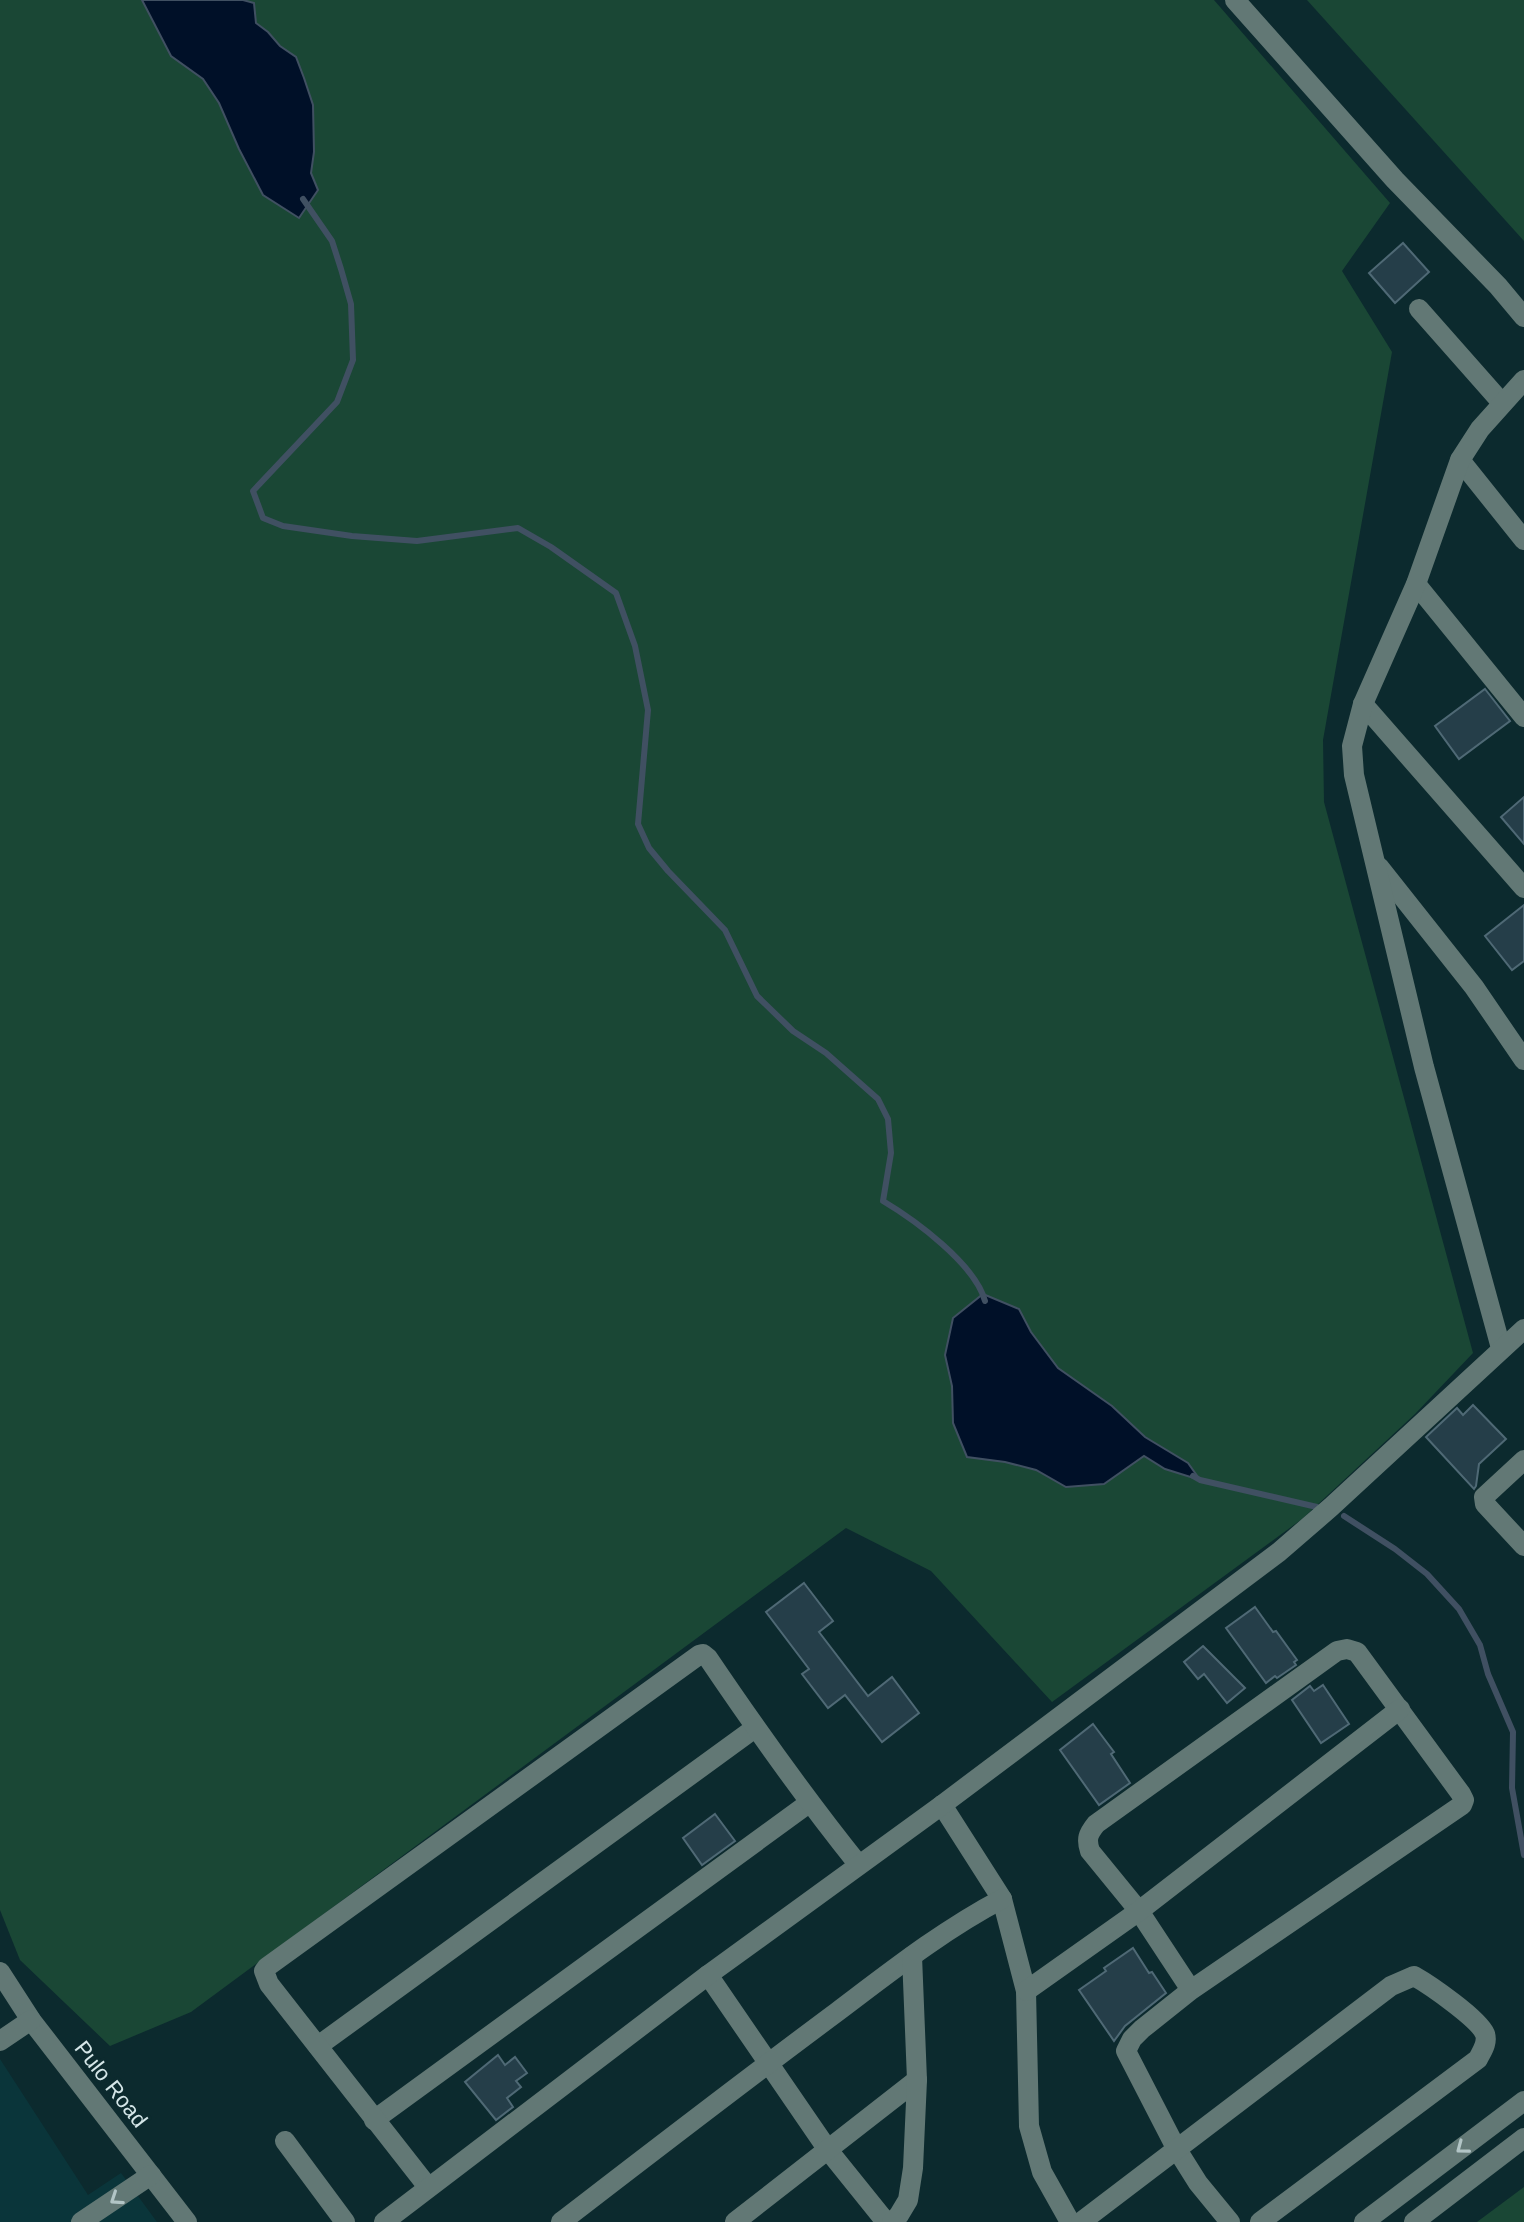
<svg xmlns="http://www.w3.org/2000/svg" width="1524" height="2222" font-family="Helvetica,sans-serif">
<style>
.built{fill:#0a353a}
.green{fill:#1a4735}
.water{fill:#001028;stroke:#405062;stroke-width:2}
.lines{fill:none;stroke-linecap:round;stroke-linejoin:round}
.stream{stroke:#405062;stroke-width:6}
.building{fill:#253e49;stroke:#4f6975;stroke-width:2}
.minor{stroke:#627875;stroke-width:20}
.oneway{stroke:#b2c5c6}
.labels{text-anchor:middle;dominant-baseline:central;stroke-width:6;stroke-linejoin:round;paint-order:stroke}
.street-label{font-size:22px;fill:#d5e6e8;stroke:#0c2a2e}
</style>
<rect width="100%" height="100%" fill="#0c2a2e"/>
<polygon class="built" points="0,2059 88,2195 121,2173 157,2222 0,2222"/>
<g class="green">
<polygon points="0,0 1214,0 1390,203 1342,271 1392,352 1323,740 1324,802 1473,1353 1415,1414 1302,1519 1052,1702 931,1571 846,1528 191,2012 110,2046 20,1960 0,1910"/>
<polygon points="1307,0 1524,0 1524,241"/>
<polygon points="1524,2187 1524,2222 1477,2222"/>
</g>
<g class="water">
<polygon points="142,0 243,0 254,3 256,23 268,32 280,46 296,57 304,78 313,105 314,152 311,173 318,190 299,218 263,195 239,149 219,103 203,79 171,56"/>
<polygon points="983,1294 1019,1309 1031,1332 1058,1368 1112,1406 1145,1437 1188,1463 1200,1480 1165,1469 1144,1456 1104,1484 1066,1487 1036,1470 1005,1462 967,1457 953,1423 952,1386 945,1355 953,1318"/>
</g>
<g class="lines">
<g class="stream">
<path d="M 303,199 L 332,241 L 341,269 L 351,304 L 353,360 L 337,402 L 253,491 L 263,518 L 283,526 L 352,536 L 417,541 L 518,528 L 551,547 L 616,593 L 635,646 L 648,710 L 638,824 L 649,848 L 668,871 L 725,930 L 757,996 L 793,1031 L 826,1053 L 878,1099 L 888,1119 L 891,1153 L 883,1201 C 915,1220 975,1264 985,1301"/>
<polyline points="1193,1476 1200,1480 1317,1507"/>
<polyline points="1344,1516 1395,1549 1427,1574 1459,1609 1480,1645 1488,1674 1513,1732 1512,1788 1524,1855"/>
</g>
</g>
<g class="building">
<polygon points="1403,243 1429,272 1395,303 1369,273"/>
<polygon points="1485,689 1510,721 1459,759 1435,726"/>
<polygon points="1524,797 1524,844 1501,817"/>
<polygon points="1524,905 1524,961 1512,970 1485,936"/>
<polygon points="1473,1405 1506,1439 1479,1464 1476,1486 1474,1489 1426,1437 1457,1408 1463,1415"/>
<polygon points="804,1583 833,1621 819,1632 868,1696 892,1677 919,1713 882,1742 845,1695 828,1708 802,1674 809,1669 766,1612"/>
<polygon points="1255,1607 1273,1632 1276,1631 1297,1660 1294,1662 1296,1665 1277,1678 1275,1676 1266,1683 1226,1628"/>
<polygon points="1203,1646 1245,1688 1227,1703 1204,1674 1198,1679 1184,1662"/>
<polygon points="1323,1685 1349,1724 1321,1743 1292,1700 1310,1686 1314,1691"/>
<polygon points="1093,1724 1114,1752 1111,1754 1130,1783 1099,1805 1060,1750"/>
<polygon points="715,1814 735,1841 702,1865 683,1838"/>
<polygon points="1133,1948 1149,1973 1152,1972 1166,1993 1125,2026 1114,2041 1079,1990 1106,1971 1104,1968"/>
<polygon points="498,2055 505,2065 515,2057 527,2073 516,2081 521,2087 507,2098 513,2107 496,2120 465,2082"/>
</g>
<g class="lines">
<g class="minor">
<polyline points="1235,0 1395,180 1498,286 1524,317"/>
<polyline points="1419,309 1502,403"/>
<polyline points="1460,460 1524,540"/>
<polyline points="1416,584 1524,717"/>
<polyline points="1363,704 1524,888"/>
<polyline points="1379,867 1474,987 1524,1060"/>
<polyline points="1501,1348 1424,1067 1354,775 1352,746 1363,704 1416,584 1460,460 1480,429 1524,380"/>
<polyline points="1524,1460 1484,1497 1485,1504 1524,1546"/>
<polyline points="942,1805 1002,1899 1026,1991 1029,2126 1042,2172 1070,2222"/>
<polyline points="0,1972 31,2020 187,2222"/>
<polyline points="708,1975 828,2150 886,2222"/>
<path d="M 1191,1990 L 1139,1911 L 1090,1851 C 1086,1839 1088,1834 1096,1824 L 1337,1651 L 1347,1649 L 1357,1652 L 1461,1794 L 1464,1800 L 1462,1805 L 1191,1990 L 1142,2029 L 1132,2039 L 1126,2051 L 1176,2148 L 1198,2183 L 1230,2222"/>
<polyline points="1026,1991 1139,1911 1400,1709"/>
<polyline points="0,2041 31,2020"/>
<polyline points="318,2046 755,1728"/>
<polyline points="374,2120 809,1803"/>
<polyline points="285,2141 345,2222"/>
<path d="M 428,2187 L 269,1984 L 264,1971 L 267,1967 L 699,1655 L 703,1654 L 708,1658 C 756,1729 805,1798 858,1864"/>
<polyline points="81,2222 151,2175"/>
<polyline points="384,2222 708,1975 942,1805 1279,1552 1331,1507 1524,1329"/>
<path d="M 561,2222 C 652,2152 744,2081 837,2012 C 890,1972 943,1930 1002,1899"/>
<polyline points="735,2222 917,2080"/>
<polyline points="892,2222 899,2215 908,2200 913,2168 917,2080 912,1956"/>
<path d="M 1081,2222 L 1391,1986 L 1414,1976 C 1430,1985 1479,2019 1485,2034 C 1488,2043 1482,2051 1478,2059 L 1260,2222"/>
<polyline points="1364,2222 1524,2101"/>
<polyline points="1414,2222 1524,2138"/>
</g>
</g>
<defs><path id="oneway-chevron" d="M-2-3.5L2.5 0L-2 3.5" fill="none" stroke-width="1.6" stroke-linecap="round" stroke-linejoin="round" transform="scale(2)"/></defs>
<g class="oneway">
<use href="#oneway-chevron" transform="translate(1462 2148) rotate(143)"/>
<use href="#oneway-chevron" transform="translate(116 2199) rotate(146)"/>
</g>
<g class="labels">
<g class="street-label">
<text transform="translate(111 2084) rotate(52)">Pulo Road</text>
</g>
</g>
</svg>
